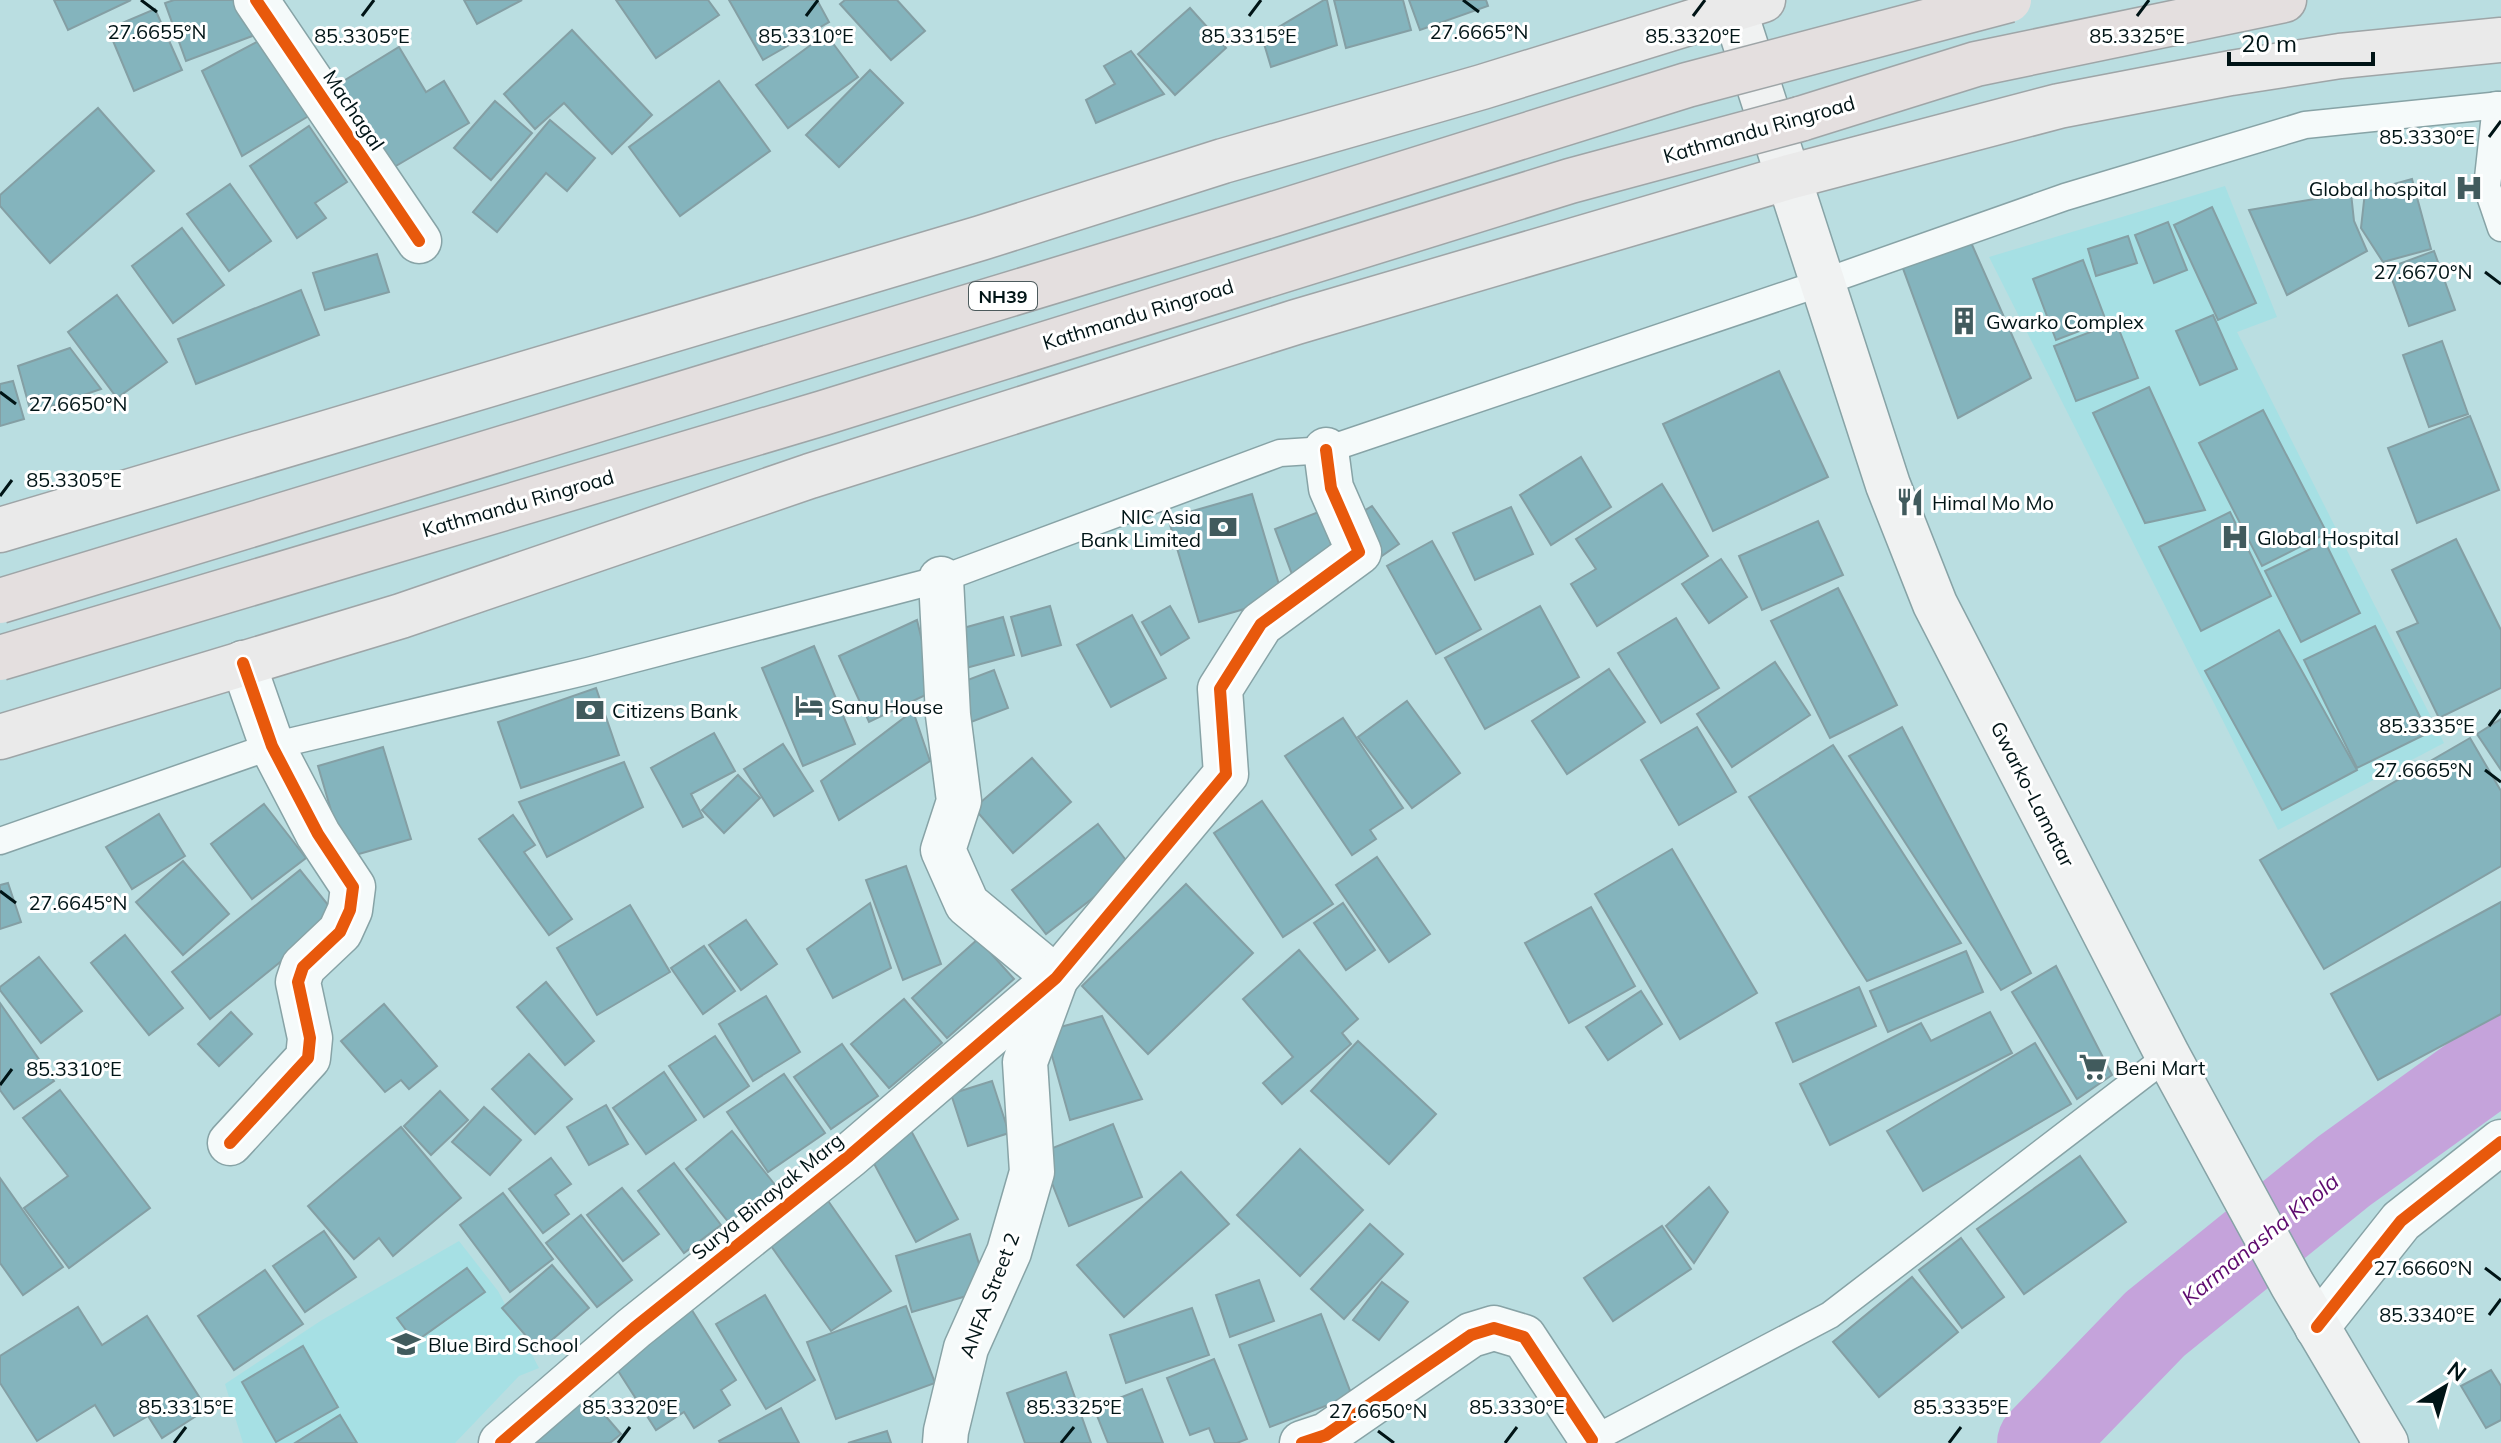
<svg xmlns="http://www.w3.org/2000/svg" width="2501" height="1443" font-family="Mulish,sans-serif">
<style>
.built{fill:#a6e0e4}
.lines{fill:none;stroke-linecap:round;stroke-linejoin:round}
.river{stroke:#c5a3db;stroke-width:86}
.building{fill:#84b4bd;stroke:#849fa4;stroke-width:2}
.lane-casing{stroke:#87a3a6;stroke-width:29}
.street-casing{stroke:#87a3a6;stroke-width:47}
.secondary-casing{stroke:#87a3a6;stroke-width:47}
.primary-casing{stroke:#9ea5a7;stroke-width:47}
.highway-casing{stroke:#9ea5a7;stroke-width:47}
.lane{stroke:#f5fafa;stroke-width:26}
.street{stroke:#f5fafa;stroke-width:44}
.secondary{stroke:#f0f2f2;stroke-width:44}
.primary{stroke:#eaeaea;stroke-width:44}
.highway{stroke:#e4dfdf;stroke-width:44}
.highway-bridge-casing{stroke:#9ea5a7;stroke-width:47;stroke-linecap:butt}
.highway-bridge{stroke:#e4dfdf;stroke-width:44}
.cycleway-casing{stroke:#fff;stroke-width:17}
.cycleway{stroke:#e8590c;stroke-width:12}
.ticks{fill:none;stroke:#001416;stroke-width:3}
.labels{text-anchor:middle;dominant-baseline:central;stroke-width:6;stroke-linejoin:round;paint-order:stroke}
.shield{fill:#fff;stroke:#4c5a5c;stroke-width:2}
.shield-label{font-size:18px;font-weight:bold;fill:#001416}
.street-label{font-size:20px;fill:#001416;stroke:#fff}
.poi-label{font-size:20px;fill:#001416;stroke:#fff;text-anchor:start}
.water-label{font-size:22px;font-style:italic;fill:#5e0a6e;stroke:#fff}
.ticks-label{font-size:20px;text-anchor:middle;fill:#001416;stroke:#fff;stroke-width:6;stroke-linejoin:round;paint-order:stroke}
</style>
<rect width="100%" height="100%" fill="#badee1"/>
<g class="built">
<polygon points="2225,186 2277,317 2237,332 2444,743 2278,830 1989,257"/>
<polygon points="459,1241 498,1291 539,1368 519,1376 455,1443 243,1443 225,1384 322,1320"/>
</g>
<g class="lines">
<polyline class="river" points="2040,1443 2155,1324 2344,1171 2501,1058"/>
</g>
<g class="building">
<polygon points="54,0 131,0 68,30"/>
<polygon points="174,0 241,0 255,35 186,61 165,3"/>
<polygon points="464,0 522,0 477,24"/>
<polygon points="616,0 708,0 719,15 656,58"/>
<polygon points="729,0 817,0 829,22 763,60"/>
<polygon points="845,0 897,0 925,31 891,60 840,4"/>
<polygon points="1324,0 1327,0 1337,45 1271,67 1262,37"/>
<polygon points="1334,0 1403,0 1411,30 1346,48"/>
<polygon points="1409,0 1486,0 1488,6 1420,30"/>
<polygon points="1190,8 1226,48 1175,95 1138,54"/>
<polygon points="155,9 182,70 134,91 108,29"/>
<polygon points="572,30 652,115 612,154 564,103 535,129 504,94"/>
<polygon points="826,34 858,77 788,128 756,85"/>
<polygon points="266,37 312,114 242,156 202,71"/>
<polygon points="399,47 426,92 444,81 469,123 384,173 332,88"/>
<polygon points="1131,51 1164,94 1096,123 1086,100 1115,84 1104,66"/>
<polygon points="870,70 903,103 839,167 806,135"/>
<polygon points="719,81 770,151 680,216 629,147"/>
<polygon points="495,101 532,133 491,180 454,148"/>
<polygon points="98,108 154,171 50,263 0,206 0,195"/>
<polygon points="550,120 595,158 567,191 546,173 497,232 473,212"/>
<polygon points="309,126 347,182 315,203 326,218 297,238 250,166"/>
<polygon points="2412,179 2431,249 2383,262 2361,228 2365,192"/>
<polygon points="230,184 271,241 229,271 187,214"/>
<polygon points="2351,193 2354,221 2367,251 2287,295 2249,210"/>
<polygon points="2212,207 2256,303 2218,320 2174,225"/>
<polygon points="2168,222 2187,270 2154,283 2135,235"/>
<polygon points="182,228 224,285 173,323 132,266"/>
<polygon points="2128,236 2137,263 2096,276 2088,249"/>
<polygon points="1969,238 2031,378 1958,418 1901,263"/>
<polygon points="2434,251 2455,310 2409,326 2388,268"/>
<polygon points="377,254 389,292 325,310 313,273"/>
<polygon points="2083,260 2106,321 2056,340 2033,279"/>
<polygon points="301,290 319,335 196,384 178,339"/>
<polygon points="117,295 167,362 117,398 68,332"/>
<polygon points="2213,315 2237,369 2200,385 2176,331"/>
<polygon points="2116,322 2138,378 2076,401 2054,346"/>
<polygon points="2442,341 2468,414 2429,427 2403,355"/>
<polygon points="70,348 101,389 31,413 18,366"/>
<polygon points="1779,371 1828,477 1713,531 1663,424"/>
<polygon points="13,381 24,419 0,426 0,384"/>
<polygon points="2149,387 2205,510 2145,523 2093,413"/>
<polygon points="2263,410 2327,533 2262,566 2199,443"/>
<polygon points="2470,416 2499,490 2417,523 2388,448"/>
<polygon points="1581,457 1611,507 1551,545 1520,495"/>
<polygon points="1662,484 1708,556 1597,626 1571,584 1596,569 1576,539"/>
<polygon points="1252,494 1283,598 1199,622 1168,518"/>
<polygon points="1334,506 1353,555 1293,577 1275,529"/>
<polygon points="1372,506 1399,544 1376,560 1349,520"/>
<polygon points="1511,507 1533,554 1475,580 1453,533"/>
<polygon points="2230,512 2271,596 2201,631 2159,547"/>
<polygon points="1818,521 1843,575 1762,610 1739,556"/>
<polygon points="2456,539 2501,630 2501,688 2439,718 2397,632 2418,623 2392,570"/>
<polygon points="1432,541 1481,629 1436,654 1387,566"/>
<polygon points="2325,542 2360,613 2301,642 2265,571"/>
<polygon points="1721,559 1747,597 1709,623 1682,584"/>
<polygon points="1838,588 1897,705 1830,738 1771,621"/>
<polygon points="1050,606 1061,645 1022,656 1011,617"/>
<polygon points="1170,606 1189,638 1161,655 1142,622"/>
<polygon points="1540,606 1579,677 1485,729 1445,658"/>
<polygon points="1132,615 1166,678 1111,707 1077,645"/>
<polygon points="1003,617 1014,655 966,668 956,630"/>
<polygon points="1676,618 1719,688 1661,723 1618,653"/>
<polygon points="917,620 934,691 869,722 839,656"/>
<polygon points="2375,626 2428,733 2357,768 2304,660"/>
<polygon points="2279,630 2357,770 2282,810 2205,671"/>
<polygon points="814,646 855,744 803,766 762,668"/>
<polygon points="1775,662 1810,715 1732,767 1697,714"/>
<polygon points="1609,669 1645,722 1567,774 1532,721"/>
<polygon points="994,670 1008,708 971,722 957,684"/>
<polygon points="596,688 619,755 521,788 498,722"/>
<polygon points="1407,701 1460,773 1412,808 1358,737"/>
<polygon points="913,711 930,761 839,820 821,781"/>
<polygon points="1343,718 1403,808 1370,830 1376,839 1352,855 1285,756"/>
<polygon points="2501,719 2501,770 2477,734"/>
<polygon points="1697,727 1736,792 1679,825 1641,760"/>
<polygon points="1902,727 2031,973 2001,990 1849,756"/>
<polygon points="714,733 735,771 691,794 703,817 683,827 651,768"/>
<polygon points="2470,738 2501,791 2501,866 2324,969 2260,860"/>
<polygon points="783,744 813,791 774,816 744,769"/>
<polygon points="1833,745 1961,943 1867,981 1749,797"/>
<polygon points="383,747 411,839 345,858 318,766"/>
<polygon points="1032,758 1071,802 1013,853 974,808"/>
<polygon points="624,762 643,807 547,857 519,802"/>
<polygon points="738,775 760,798 724,833 702,810"/>
<polygon points="1262,801 1333,904 1283,937 1214,833"/>
<polygon points="264,804 306,858 252,899 211,844"/>
<polygon points="159,814 185,856 132,889 106,847"/>
<polygon points="513,815 535,845 524,852 572,919 549,935 479,839"/>
<polygon points="1098,824 1132,868 1046,934 1012,890"/>
<polygon points="1672,849 1757,993 1680,1039 1595,894"/>
<polygon points="1377,857 1430,934 1389,962 1336,885"/>
<polygon points="183,861 229,914 183,955 136,902"/>
<polygon points="906,866 941,964 903,980 866,880"/>
<polygon points="300,870 337,916 210,1019 172,972"/>
<polygon points="8,883 21,922 0,929 0,885"/>
<polygon points="1186,884 1253,953 1148,1054 1082,986"/>
<polygon points="2501,902 2501,1014 2378,1080 2331,994"/>
<polygon points="870,903 891,968 833,998 807,949"/>
<polygon points="1343,903 1375,950 1346,970 1314,923"/>
<polygon points="630,905 670,972 597,1015 557,948"/>
<polygon points="1591,907 1635,986 1569,1023 1525,943"/>
<polygon points="746,920 777,964 741,990 709,945"/>
<polygon points="125,935 183,1008 149,1035 91,963"/>
<polygon points="978,939 1014,979 947,1038 912,998"/>
<polygon points="704,946 735,991 703,1014 671,968"/>
<polygon points="1299,950 1358,1019 1342,1033 1351,1044 1282,1104 1263,1083 1293,1057 1243,999"/>
<polygon points="1966,951 1983,992 1888,1032 1870,991"/>
<polygon points="39,957 82,1011 41,1043 0,990 0,987"/>
<polygon points="2056,966 2112,1075 2077,1099 2012,992"/>
<polygon points="546,982 594,1041 565,1065 517,1007"/>
<polygon points="1859,987 1876,1026 1793,1062 1776,1023"/>
<polygon points="1641,991 1662,1024 1608,1060 1586,1027"/>
<polygon points="766,996 800,1052 753,1081 719,1024"/>
<polygon points="904,999 942,1043 889,1088 851,1044"/>
<polygon points="0,1003 54,1081 14,1109 0,1090"/>
<polygon points="384,1004 437,1066 409,1089 401,1080 385,1092 341,1041"/>
<polygon points="231,1012 252,1034 219,1066 198,1044"/>
<polygon points="1990,1012 2012,1053 1830,1145 1800,1084 1921,1023 1931,1041"/>
<polygon points="1102,1016 1142,1099 1070,1120 1045,1031"/>
<polygon points="715,1036 749,1086 704,1117 669,1066"/>
<polygon points="1358,1041 1436,1114 1389,1164 1311,1091"/>
<polygon points="2035,1043 2071,1104 1923,1191 1887,1131"/>
<polygon points="842,1044 878,1096 831,1129 794,1077"/>
<polygon points="529,1054 572,1099 535,1134 492,1089"/>
<polygon points="664,1072 696,1120 646,1154 613,1108"/>
<polygon points="784,1074 825,1133 768,1172 727,1112"/>
<polygon points="992,1081 1009,1133 968,1146 951,1094"/>
<polygon points="60,1090 150,1208 69,1268 24,1208 68,1176 23,1118"/>
<polygon points="440,1091 468,1120 431,1155 404,1126"/>
<polygon points="606,1105 628,1144 589,1165 567,1127"/>
<polygon points="484,1107 521,1140 490,1175 452,1142"/>
<polygon points="907,1123 958,1219 916,1242 864,1145"/>
<polygon points="1113,1124 1142,1197 1069,1226 1040,1153"/>
<polygon points="401,1127 461,1198 393,1256 379,1238 354,1259 308,1206"/>
<polygon points="732,1131 776,1186 730,1224 686,1169"/>
<polygon points="1300,1149 1363,1210 1300,1276 1237,1215"/>
<polygon points="2080,1156 2126,1222 2024,1294 1977,1229"/>
<polygon points="551,1158 571,1184 555,1195 569,1214 543,1233 509,1189"/>
<polygon points="674,1163 721,1225 684,1253 638,1191"/>
<polygon points="1181,1172 1229,1224 1124,1317 1077,1265"/>
<polygon points="0,1178 63,1267 23,1295 0,1263"/>
<polygon points="1709,1187 1728,1212 1694,1263 1666,1226"/>
<polygon points="622,1188 659,1234 623,1261 587,1215"/>
<polygon points="503,1193 553,1259 510,1292 460,1225"/>
<polygon points="824,1195 891,1291 831,1331 764,1236"/>
<polygon points="581,1215 632,1280 597,1307 546,1243"/>
<polygon points="1370,1224 1403,1254 1344,1319 1311,1289"/>
<polygon points="1662,1226 1691,1269 1613,1321 1584,1278"/>
<polygon points="324,1231 356,1277 305,1312 273,1266"/>
<polygon points="970,1234 987,1290 912,1312 896,1256"/>
<polygon points="1961,1238 2004,1297 1962,1328 1919,1270"/>
<polygon points="552,1265 589,1308 539,1351 502,1308"/>
<polygon points="467,1268 485,1292 415,1342 397,1318"/>
<polygon points="265,1270 303,1324 234,1370 198,1316"/>
<polygon points="1912,1277 1958,1332 1879,1397 1833,1342"/>
<polygon points="1259,1280 1274,1321 1230,1337 1216,1295"/>
<polygon points="1382,1282 1408,1302 1379,1340 1353,1320"/>
<polygon points="765,1295 815,1380 766,1409 716,1324"/>
<polygon points="688,1304 736,1380 721,1390 730,1405 694,1428 684,1412 656,1430 608,1355"/>
<polygon points="906,1306 935,1383 836,1419 807,1342"/>
<polygon points="78,1307 102,1345 147,1316 207,1409 162,1438 148,1416 114,1436 95,1405 37,1441 0,1383 0,1356"/>
<polygon points="1192,1308 1209,1355 1126,1383 1110,1335"/>
<polygon points="1321,1314 1352,1396 1270,1427 1239,1345"/>
<polygon points="303,1346 338,1407 276,1442 242,1382"/>
<polygon points="1214,1359 1247,1439 1237,1443 1215,1443 1209,1428 1190,1435 1167,1378"/>
<polygon points="2491,1370 2501,1386 2501,1420 2486,1428 2461,1386"/>
<polygon points="1066,1372 1091,1443 1025,1443 1007,1393"/>
<polygon points="577,1383 621,1434 610,1443 509,1443"/>
<polygon points="1142,1389 1163,1443 1108,1443 1094,1408"/>
<polygon points="781,1408 799,1443 720,1443 719,1441"/>
<polygon points="340,1415 357,1443 295,1443"/>
<polygon points="887,1431 891,1443 848,1443"/>
</g>
<g class="lines">
<defs>
<g id="lane">
<polyline points="2496,105 2487,187 2501,228"/>
<polyline points="0,841 272,746 588,671 941,579 1280,453 1326,450 1824,282 2065,197 2305,125 2501,105"/>
<polyline points="1593,1443 1592,1440 1830,1315 2168,1056"/>
</g>
<g id="street">
<polyline points="256,0 419,241"/>
<polyline points="941,579 948,715 959,801 943,850 967,904 1056,978 1025,1062 1032,1172 1009,1252 966,1348 946,1431 945,1443"/>
<polyline points="230,1143 308,1058 310,1038 298,982 303,967 340,932 350,910 353,887 318,834 272,746 243,663"/>
<polyline points="2317,1327 2401,1221 2501,1142"/>
<polyline points="501,1443 634,1328 849,1156 1056,978 1226,774 1220,689 1261,624 1359,552 1331,488 1326,450"/>
<polyline points="1302,1443 1326,1435 1471,1335 1494,1328 1524,1337 1592,1440"/>
</g>
<polyline id="secondary" points="1731,0 1888,485 1935,604 2168,1056 2292,1284 2386,1443"/>
<g id="primary">
<polyline points="0,530 981,238 1223,161 1482,87 1763,0"/>
<polyline points="0,737 401,616 810,476 1296,322 1789,177 2059,106 2231,73 2340,56 2501,40"/>
</g>
<polyline id="highway" points="1800,119 1976,64 2284,0"/>
</defs>
<use href="#lane" class="lane-casing"/>
<use href="#street" class="street-casing"/>
<use href="#secondary" class="secondary-casing"/>
<use href="#primary" class="primary-casing"/>
<use href="#highway" class="highway-casing"/>
<use href="#lane" class="lane"/>
<use href="#street" class="street"/>
<use href="#secondary" class="secondary"/>
<use href="#primary" class="primary"/>
<use href="#highway" class="highway"/>
<defs>
<g id="highway-bridge">
<polyline points="0,601 1274,214 1687,85 2009,0"/>
<polyline points="0,658 823,413 1570,181 1800,119"/>
</g>
</defs>
<use href="#highway-bridge" class="highway-bridge-casing"/>
<use href="#highway-bridge" class="highway-bridge"/>
<defs>
<g id="cycleway">
<polyline points="256,0 419,241"/>
<polyline points="230,1143 308,1058 310,1038 298,982 303,967 340,932 350,910 353,887 318,834 272,746 243,663"/>
<polyline points="2317,1327 2401,1221 2501,1142"/>
<polyline points="501,1443 634,1328 849,1156 1056,978 1226,774 1220,689 1261,624 1359,552 1331,488 1326,450"/>
<polyline points="1302,1443 1326,1435 1471,1335 1494,1328 1524,1337 1592,1440"/>
</g>
</defs>
<use href="#cycleway" class="cycleway-casing"/>
<use href="#cycleway" class="cycleway"/>
</g>
<path class="ticks" d="M 141,0 L 157,12M 1463,0 L 1479,12M 362,16 L 374,0M 806,16 L 818,0M 1249,16 L 1261,0M 1693,16 L 1705,0M 2137,16 L 2149,0M 2489,137 L 2501,121M 2485,272 L 2501,284M 0,392 L 16,404M 0,496 L 12,480M 2489,726 L 2501,710M 2485,770 L 2501,782M 0,891 L 16,903M 0,1085 L 12,1069M 2485,1268 L 2501,1280M 2489,1315 L 2501,1299M 1378,1431 L 1394,1443M 174,1443 L 186,1427M 618,1443 L 630,1427M 1061,1443 L 1074,1427M 1505,1443 L 1517,1427M 1949,1443 L 1961,1427"/>
<defs>
<symbol id="hospital-bare" viewBox="-9 -9 18 18"><path d="M-5-5h3v3.5h4V-5h3V5h-3V1.5h-4V5h-3Z" fill="#415b5d" stroke="#fff" stroke-width="2.5" paint-order="stroke"/></symbol>
<symbol id="building-bare" viewBox="-9 -9 18 18"><path d="M-4-6H4V6H1V3H-1V6H-4ZM-2.5-4.3h1.7v1.8h-1.7ZM.8-4.3h1.7v1.8H.8ZM-2.5-1h1.7V.8h-1.7ZM.8-1h1.7V.8H.8Z" fill="#415b5d" stroke="#fff" stroke-width="2.5" paint-order="stroke"/></symbol>
<symbol id="restaurant-bare" viewBox="-9 -9 18 18"><path d="M-5-6h1v4h1v-4h1v4h1v-4h1v5L-1.5 .5V6h-2V.5L-5-1ZM5-6V6H3V1.5H1.5Q1.5-4 5-6Z" fill="#415b5d" stroke="#fff" stroke-width="2.5" paint-order="stroke"/></symbol>
<symbol id="bank-bare" viewBox="-9 -9 18 18"><path d="M-6-4H6V4H-6ZM0-2.3a2.3 2.3 0 1 0 0 4.6a2.3 2.3 0 1 0 0-4.6Z" fill="#415b5d" stroke="#fff" stroke-width="2.5" paint-order="stroke"/></symbol>
<symbol id="hotel-bare" viewBox="-9 -9 18 18"><path d="M-6-4.5h1.5V1H6V5H4.5V3h-9V5H-6ZM-4 0a1.8 1.8 0 1 1 3.6 0ZM.5 0V-2.5h3Q6-2.5 6 0Z" fill="#415b5d" stroke="#fff" stroke-width="2.5" paint-order="stroke"/></symbol>
<symbol id="supermarket-bare" viewBox="-9 -9 18 18"><path d="M-6-5.5h2.5l.6 2H6L4.5 2H-2.5L-4.4-4H-6ZM-1.5 3.2a1.3 1.3 0 1 0 .1 0ZM3 3.2a1.3 1.3 0 1 0 .1 0Z" fill="#415b5d" stroke="#fff" stroke-width="2.5" paint-order="stroke"/></symbol>
<symbol id="school-bare" viewBox="-9 -9 18 18"><path d="M0-5L7-2L0 1L-7-2ZM-4 1L0 2.5L4 1V4Q0 6-4 4Z" fill="#415b5d" stroke="#fff" stroke-width="2.5" paint-order="stroke"/></symbol>
</defs>
<g fill-rule="evenodd">
<use href="#hospital-bare" x="2449" y="168" width="40" height="40"/>
<use href="#building-bare" x="1944" y="301" width="40" height="40"/>
<use href="#restaurant-bare" x="1890" y="482" width="40" height="40"/>
<use href="#bank-bare" x="1203" y="507" width="40" height="40"/>
<use href="#hospital-bare" x="2215" y="517" width="40" height="40"/>
<use href="#hotel-bare" x="789" y="686" width="40" height="40"/>
<use href="#bank-bare" x="570" y="690" width="40" height="40"/>
<use href="#supermarket-bare" x="2073" y="1047" width="40" height="40"/>
<use href="#school-bare" x="386" y="1324" width="40" height="40"/>
</g>
<g class="labels">
<rect class="shield" x="969" y="282" width="68" height="28" rx="6"/>
<g class="shield-label">
<text x="1003" y="296">NH39</text>
</g>
<g class="street-label">
<text transform="translate(354 110) rotate(56)">Machagal</text>
<text transform="translate(1759 129) rotate(-16)">Kathmandu Ringroad</text>
<text transform="translate(1138 314) rotate(-17)">Kathmandu Ringroad</text>
<text transform="translate(518 503) rotate(-16)">Kathmandu Ringroad</text>
<text transform="translate(2033 794) rotate(63)">Gwarko-Lamatar</text>
<text transform="translate(767 1196) rotate(-39)">Surya Binayak Marg</text>
<text transform="translate(989 1295) rotate(-69)">ANFA Street 2</text>
</g>
<g class="poi-label">
<text x="2447" y="188" text-anchor="end">Global hospital</text>
<text x="1986" y="321">Gwarko Complex</text>
<text x="1932" y="502">Himal Mo Mo</text>
<text x="1201" y="516" text-anchor="end">NIC Asia<tspan x="1201" dy="23">Bank Limited</tspan></text>
<text x="2257" y="537">Global Hospital</text>
<text x="831" y="706">Sanu House</text>
<text x="612" y="710">Citizens Bank</text>
<text x="2115" y="1067">Beni Mart</text>
<text x="428" y="1344">Blue Bird School</text>
</g>
<g class="water-label">
<text transform="translate(2260 1239) rotate(-39)">Karmanasha Khola</text>
</g>
</g>
<g class="ticks-label">
<text x="157" y="39">27.6655°N</text>
<text x="1479" y="39">27.6665°N</text>
<text x="362" y="43">85.3305°E</text>
<text x="806" y="43">85.3310°E</text>
<text x="1249" y="43">85.3315°E</text>
<text x="1693" y="43">85.3320°E</text>
<text x="2137" y="43">85.3325°E</text>
<text x="2427" y="144">85.3330°E</text>
<text x="2423" y="279">27.6670°N</text>
<text x="78" y="411">27.6650°N</text>
<text x="74" y="487">85.3305°E</text>
<text x="2427" y="733">85.3335°E</text>
<text x="2423" y="777">27.6665°N</text>
<text x="78" y="910">27.6645°N</text>
<text x="74" y="1076">85.3310°E</text>
<text x="2423" y="1275">27.6660°N</text>
<text x="2427" y="1322">85.3340°E</text>
<text x="186" y="1414">85.3315°E</text>
<text x="630" y="1414">85.3320°E</text>
<text x="1074" y="1414">85.3325°E</text>
<text x="1517" y="1414">85.3330°E</text>
<text x="1961" y="1414">85.3335°E</text>
<text x="1378" y="1418">27.6650°N</text>
</g>
<g transform="translate(2445 1387) rotate(37)" stroke="#ffffff" stroke-width="6" paint-order="stroke">
<path d="M0-6L14 30L0 20L-14 30Z" fill="#001416"/>
<text y="-12" font-size="22" font-weight="bold" text-anchor="middle" fill="#001416">N</text>
</g>
<path d="M2229 52v12h144v-12" fill="none" stroke="#001416" stroke-width="4"/>
<text x="2241" y="52" font-size="24" fill="#001416" stroke="#ffffff" stroke-width="6" paint-order="stroke">20 m</text>
</svg>
